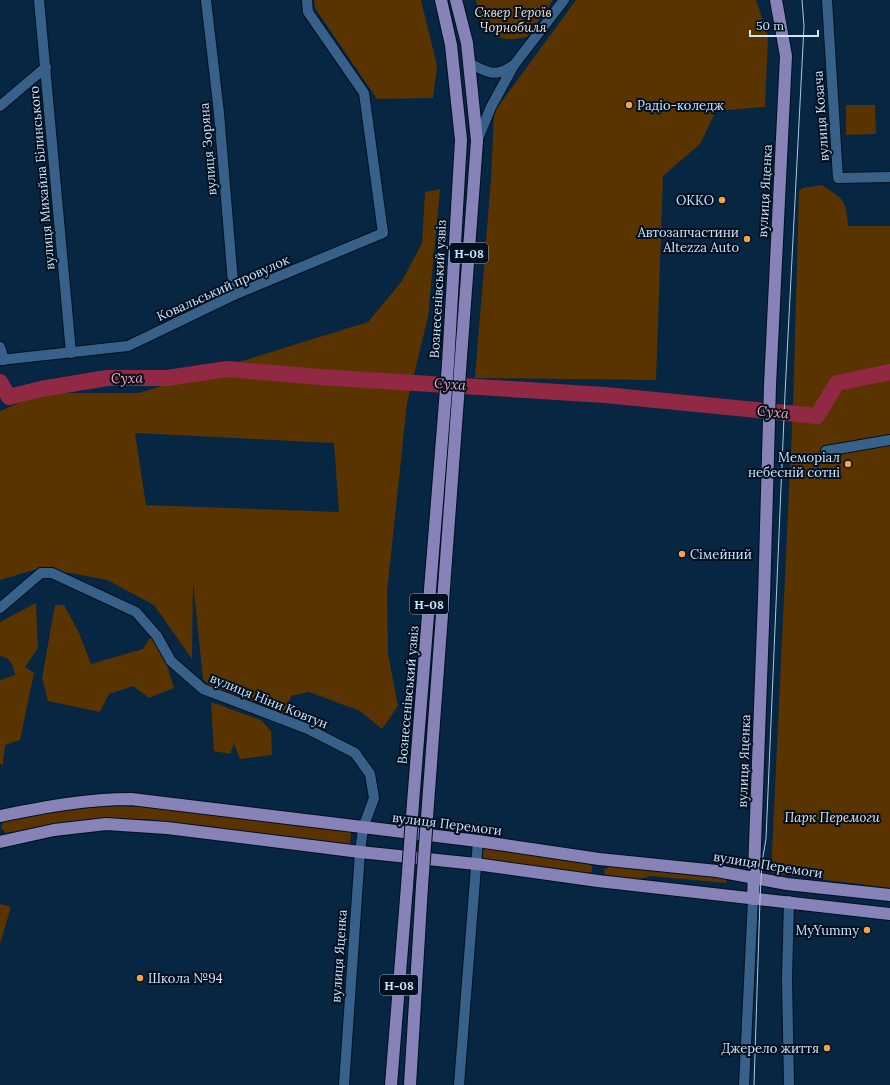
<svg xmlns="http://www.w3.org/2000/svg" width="890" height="1085" font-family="Lora,serif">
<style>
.green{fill:#593400;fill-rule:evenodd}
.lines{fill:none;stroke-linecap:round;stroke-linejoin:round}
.river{stroke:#912945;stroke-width:16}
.minor-casing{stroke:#000f21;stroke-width:12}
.major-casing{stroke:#000f21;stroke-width:14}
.minor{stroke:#376188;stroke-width:10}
.major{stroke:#8783b9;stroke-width:12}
.tram{stroke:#aec7df;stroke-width:1}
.major-bridge-casing{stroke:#000f21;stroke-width:14;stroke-linecap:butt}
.major-bridge{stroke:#8783b9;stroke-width:12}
.poi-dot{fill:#f3a442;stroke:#010f1e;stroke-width:1.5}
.labels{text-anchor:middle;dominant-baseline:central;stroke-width:4;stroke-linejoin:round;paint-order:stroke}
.shield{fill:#010f1e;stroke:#90a5b9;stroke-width:1}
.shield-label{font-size:12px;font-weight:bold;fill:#cee5fc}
.park-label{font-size:13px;font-style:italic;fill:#f4e1cd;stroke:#010f1e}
.poi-label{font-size:13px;fill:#cee5fc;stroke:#010f1e;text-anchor:end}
.street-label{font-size:13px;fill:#cee5fc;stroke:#010f1e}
.water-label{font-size:14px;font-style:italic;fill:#f8a3b2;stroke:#010f1e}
</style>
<rect width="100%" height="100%" fill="#062642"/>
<g class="green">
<polygon points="314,0 421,0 437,66 433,98 377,99 315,8"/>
<path d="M 476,0 L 553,0 L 527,37 C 507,41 501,40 484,29 Z"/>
<polygon points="576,0 756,0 768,36 765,107 716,111 700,144 663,176 656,380 475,378 491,180 494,112"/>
<polygon points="846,105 875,105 876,134 846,135"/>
<path d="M 822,185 C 844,200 846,199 848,226 L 890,226 L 890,888 L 771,873 L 793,408 L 799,191 L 803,188 Z"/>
<path d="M 440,189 L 428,317 L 407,403 L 387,592 L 388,654 L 398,706 L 382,729 L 360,711 L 309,692 L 291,696 L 284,715 L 211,687 L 203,679 L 193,581 L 192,659 L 154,605 L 107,580 L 71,573 L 37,569 L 0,580 L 0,411 L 42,393 L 139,393 L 368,322 L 402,281 L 422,243 L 425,192 ZM 135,433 L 334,443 L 339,512 L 146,505 Z"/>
<path d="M 36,603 L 38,648 L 25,667 L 34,673 L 20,740 L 5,745 L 3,765 L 0,764 L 0,680 L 15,675 C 13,666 11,657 0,656 L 0,622 Z"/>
<polygon points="55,605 64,605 79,633 91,664 143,649 151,636 161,646 174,688 149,698 133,686 109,694 100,712 48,701 42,678"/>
<polygon points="211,702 261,720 271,731 272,755 240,759 234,744 230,754 214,751"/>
<polygon points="109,806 152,807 351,832 350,844 145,819 99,819 56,824 5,833 1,827 4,821 55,811"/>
<polygon points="490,848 589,862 592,867 592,872 587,875 483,859 481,853 484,849"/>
<polygon points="611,866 725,876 727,881 725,883 651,876 632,881 605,876 604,870"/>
<polygon points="0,904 11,907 0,944"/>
</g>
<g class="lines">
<polyline class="river" points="0,382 9,397 41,389 107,378 167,378 227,369 320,377 605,395 817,416 837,383 890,372"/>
<defs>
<g id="minor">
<polyline points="39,0 71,353"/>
<polyline points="206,0 219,113 234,295"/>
<polyline points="827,0 838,178 890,177"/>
<path d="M 469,63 C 486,72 495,78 512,66"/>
<polyline points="0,106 46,67"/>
<polyline points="477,141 491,107 514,65 564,0"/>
<polyline points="0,347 4,360"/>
<polyline points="0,360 128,346 234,295 383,233 364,93 308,12 307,0"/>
<polyline points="826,451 890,440"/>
<polyline points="0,608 41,573 52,573 136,612 157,636 171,661 203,689 308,729 355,753 370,774 374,798 363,828 360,852 344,1085"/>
<polyline points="789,901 787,978 789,1085"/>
<polyline points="459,1085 478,841"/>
<polyline points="744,1085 753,899"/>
</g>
<g id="major">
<polyline points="413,803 448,364 461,140 451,45 441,0"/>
<polyline points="428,804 477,141 467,43 456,0"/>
<path d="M 0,816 C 44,807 86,799 131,799 L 478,841 L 599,859 L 717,871 L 787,884 L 890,895"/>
<polyline points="0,842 54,830 106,824 167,828 360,852 476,864 598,881 890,914"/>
<polyline points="753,899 764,598 770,385 786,56 776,0"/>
<polyline points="391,1085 407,886"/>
<polyline points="410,1085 422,886"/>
</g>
</defs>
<use href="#minor" class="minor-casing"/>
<use href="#major" class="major-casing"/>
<use href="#minor" class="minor"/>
<use href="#major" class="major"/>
<polyline class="tram" points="754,1085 760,899 762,862 766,839 785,394 804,26 802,0"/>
<defs>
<g id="major-bridge">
<polyline points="407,886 413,803"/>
<polyline points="422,886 428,804"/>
</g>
</defs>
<use href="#major-bridge" class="major-bridge-casing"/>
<use href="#major-bridge" class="major-bridge"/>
</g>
<g class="poi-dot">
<circle cx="629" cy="105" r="4"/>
<circle cx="722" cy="200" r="4"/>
<circle cx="747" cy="239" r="4"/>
<circle cx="848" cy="464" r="4"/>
<circle cx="682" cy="554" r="4"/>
<circle cx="867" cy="930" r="4"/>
<circle cx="140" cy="978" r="4"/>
<circle cx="827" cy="1048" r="4"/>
</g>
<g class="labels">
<g class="shield">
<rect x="450" y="243" width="38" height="20" rx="3"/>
<rect x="410" y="594" width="38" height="20" rx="3"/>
<rect x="380" y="975" width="38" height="20" rx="3"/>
</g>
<g class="shield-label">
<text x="469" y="253">Н-08</text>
<text x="429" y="604">Н-08</text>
<text x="399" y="985">Н-08</text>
</g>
<g class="park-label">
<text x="513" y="12">Сквер Героїв<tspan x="513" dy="15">Чорнобиля</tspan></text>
<text x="832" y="817">Парк Перемоги</text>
</g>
<g class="poi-label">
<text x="637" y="105" text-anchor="start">Радіо-коледж</text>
<text x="714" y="200">ОККО</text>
<text x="739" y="232">Автозапчастини<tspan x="739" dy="15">Altezza Auto</tspan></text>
<text x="840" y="457">Меморіал<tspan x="840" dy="15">небесній сотні</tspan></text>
<text x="690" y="554" text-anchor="start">Сімейний</text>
<text x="859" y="930">MyYummy</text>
<text x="148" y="978" text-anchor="start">Школа №94</text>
<text x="819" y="1048">Джерело життя</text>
</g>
<g class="street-label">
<text transform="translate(821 116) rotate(-94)">вулиця Козача</text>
<text transform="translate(208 149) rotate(-95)">вулиця Зоряна</text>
<text transform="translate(42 178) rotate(-95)">вулиця Михайла Білинського</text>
<text transform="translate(765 191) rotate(-87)">вулиця Яценка</text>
<text transform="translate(223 288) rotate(-24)">Ковальський провулок</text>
<text transform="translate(438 289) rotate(-87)">Вознесенівський узвіз</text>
<text transform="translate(408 695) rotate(-85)">Вознесенівський узвіз</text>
<text transform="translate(269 701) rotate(22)">вулиця Ніни Ковтун</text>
<text transform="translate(744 761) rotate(-88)">вулиця Яценка</text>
<text transform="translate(447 824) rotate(7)">вулиця Перемоги</text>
<text transform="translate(768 865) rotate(9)">вулиця Перемоги</text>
<text transform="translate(339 956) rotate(-86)">вулиця Яценка</text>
</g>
<g class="water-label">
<text transform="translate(127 378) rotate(-1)">Суха</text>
<text transform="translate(450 384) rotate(4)">Суха</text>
<text transform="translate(773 412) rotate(6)">Суха</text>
</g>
</g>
<path d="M750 30v6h68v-6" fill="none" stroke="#cee5fc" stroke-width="2"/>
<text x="756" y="30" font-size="12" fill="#cee5fc" stroke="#010f1e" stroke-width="3" paint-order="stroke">50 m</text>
</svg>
